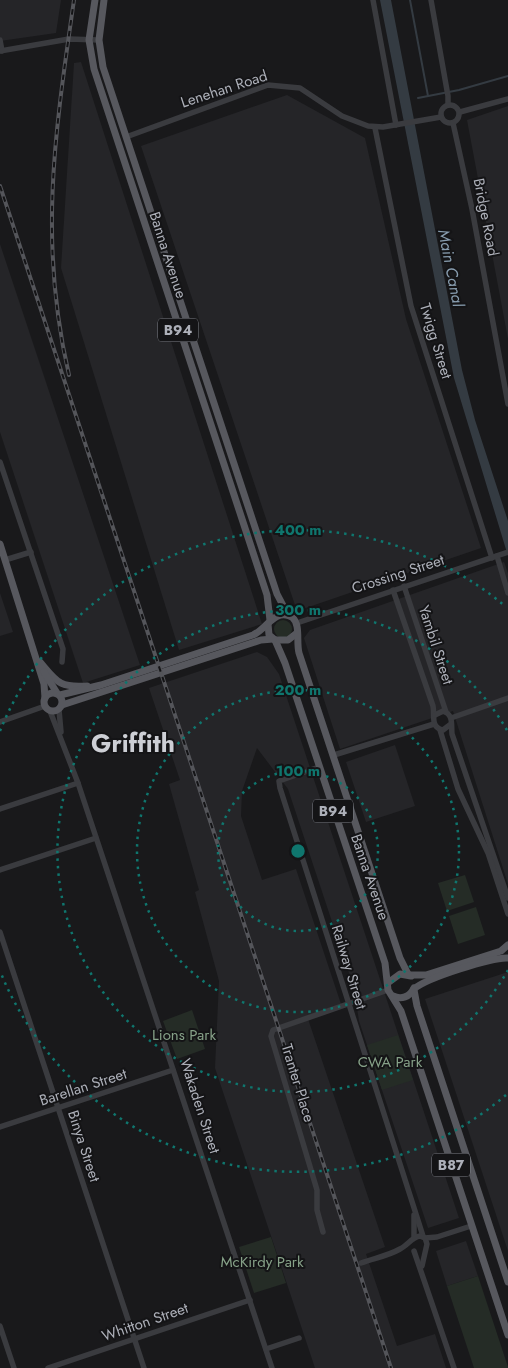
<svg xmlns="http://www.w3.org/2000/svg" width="508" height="1368" font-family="Jost,sans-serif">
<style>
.built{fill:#252528}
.green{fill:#252c26}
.water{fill:#343b42}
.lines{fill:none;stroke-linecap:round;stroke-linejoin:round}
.stream{stroke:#343b42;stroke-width:2}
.minor{stroke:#3a3b3f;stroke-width:5.5}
.major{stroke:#57585e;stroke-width:7}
.rail-casing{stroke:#54555a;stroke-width:4}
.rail{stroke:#141416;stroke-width:2;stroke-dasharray:5.5;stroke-linecap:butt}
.ring{fill:none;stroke:#0f766e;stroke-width:2.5;stroke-dasharray:2.5 5}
.labels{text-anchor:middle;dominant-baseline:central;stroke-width:4;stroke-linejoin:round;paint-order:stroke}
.shield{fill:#141416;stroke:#7f8188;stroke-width:1}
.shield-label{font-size:14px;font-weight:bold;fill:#adb0b9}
.street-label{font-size:15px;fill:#adb0b9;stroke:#141416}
.park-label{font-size:15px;fill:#86a188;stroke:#141416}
.water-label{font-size:16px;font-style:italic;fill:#889daf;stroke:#141416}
.town-label{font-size:25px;font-weight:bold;fill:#cdcfd5;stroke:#141416}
.centre{fill:#0f766e;stroke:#141416;stroke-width:2.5}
.ring-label{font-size:15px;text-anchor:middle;font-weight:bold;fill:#0f766e;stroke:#141416;stroke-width:4;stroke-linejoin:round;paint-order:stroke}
</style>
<rect width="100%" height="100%" fill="#19191b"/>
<g class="built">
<polygon points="0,0 61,0 56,33 0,41"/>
<polygon points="81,62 262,624 179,650 61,268 74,63"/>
<polygon points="287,95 365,138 406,319 481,548 297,611 141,146"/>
<polygon points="508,106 508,339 467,120"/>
<polygon points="0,244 140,665 83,683 0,432"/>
<polygon points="504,562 508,573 508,884 453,711 340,749 304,638 310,630"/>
<polygon points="0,593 13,632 0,636"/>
<polygon points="257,652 267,657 279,674 459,1218 428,1228 359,1021 354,988 288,789 257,748 242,791 241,816 262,880 296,869 341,1004 307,1016 385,1247 366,1254 397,1346 435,1334 446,1368 315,1368 215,1068 219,981 195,892 199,890 169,784 180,780 149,688"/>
<polygon points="395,745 415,806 366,822 346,762"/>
<polygon points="508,972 508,1251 425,999"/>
<polygon points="466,1241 478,1276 447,1286 436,1251"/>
</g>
<g class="green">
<circle cx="283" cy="629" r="9"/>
<polygon points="465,875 474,902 447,911 438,883"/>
<polygon points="476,907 485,935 458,944 449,916"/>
<polygon points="192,1010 205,1049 177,1059 163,1021"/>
<polygon points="398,1035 413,1080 382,1090 367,1045"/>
<polygon points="271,1237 286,1283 254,1293 239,1247"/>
<polygon points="478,1276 508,1367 508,1368 474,1368 447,1286"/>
</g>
<polygon class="water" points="380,0 391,0 462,370 475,420 508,521 508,556 454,378"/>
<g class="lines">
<g class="stream">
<polyline points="410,0 428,96"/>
<polyline points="418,98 459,90 508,76"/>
</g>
<g class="minor">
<polyline points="373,0 396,125"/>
<polyline points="431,0 448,96 448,105"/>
<polyline points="0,40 2,51"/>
<polyline points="0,51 69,39 99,40"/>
<circle cx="450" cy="114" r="9"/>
<polyline points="460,112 508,99"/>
<polyline points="453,123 472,209 508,404"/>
<polyline points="375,128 411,306 492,558"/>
<polyline points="126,137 268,85 300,88 342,116 368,126 383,127 441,117"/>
<polyline points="0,462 63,649 62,662"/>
<polyline points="497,556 508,593"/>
<polyline points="5,560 31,552"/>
<polyline points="404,586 446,712"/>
<path d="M 393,590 L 433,706 C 435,716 430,727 443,730 L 451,724"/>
<polyline points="297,623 508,552"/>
<polyline points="59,710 61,732"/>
<polyline points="50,711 78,783 272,1368"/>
<path d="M 435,715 L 443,711 C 454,715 451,724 452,734 L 508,898"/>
<polyline points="451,718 508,698"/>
<polyline points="0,722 45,706"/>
<polyline points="440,730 458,789 488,853 508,914"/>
<polyline points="334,755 434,724"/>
<polyline points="319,767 279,781 280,788 423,1236"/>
<polyline points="0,809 78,783"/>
<polyline points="0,870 96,838"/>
<polyline points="0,932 144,1368"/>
<polyline points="0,1127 173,1070"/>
<polyline points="323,1232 317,1210 317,1190 271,1036 273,1030 388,990"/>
<polyline points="414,1237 414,1215"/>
<polyline points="425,1238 437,1237 471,1226"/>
<polyline points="414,1251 454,1368"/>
<path d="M 361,1263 C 374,1258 388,1256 400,1249 C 408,1245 412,1237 420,1236 L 425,1238 L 427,1244 L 422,1266"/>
<polyline points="0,1326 14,1368"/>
<polyline points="266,1349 299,1338"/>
<polyline points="48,1368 250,1300"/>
</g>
<g class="major">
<polyline points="95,0 89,40 94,69 267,595 270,620"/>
<polyline points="104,0 99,40 103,67 277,594 288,615"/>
<polyline points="0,544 44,684 45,698"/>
<polyline points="268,624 269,635 275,640 288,640 297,633"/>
<polyline points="275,640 285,663 385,963 388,990 401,1011 508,1335"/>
<path d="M 40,662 C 57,682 59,688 87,686"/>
<polyline points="44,672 57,693"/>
<circle cx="53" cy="702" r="9"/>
<path d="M 60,695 L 101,685 L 253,635 C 267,629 274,608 292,617 C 301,625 296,641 299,653 L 400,958 L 408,974"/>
<polyline points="62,705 261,640 273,639"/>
<polyline points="410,975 426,975 501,951 508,945"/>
<polyline points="389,982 400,974 411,976"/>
<path d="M 414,989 C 426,978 493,957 508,958"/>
<polyline points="414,990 417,1006 508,1282"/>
<path d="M 393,996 C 401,1000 410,997 414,988"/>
</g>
<defs>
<g id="rail">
<polyline points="0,186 391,1368"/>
<path d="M 69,375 C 38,242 55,132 74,0"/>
</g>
</defs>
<use href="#rail" class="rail-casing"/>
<use href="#rail" class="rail"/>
</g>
<g class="ring">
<circle cx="298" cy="851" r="80"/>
<circle cx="298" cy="851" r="161"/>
<path d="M508 970A241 241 0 1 1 508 732"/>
<path d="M506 1095A321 321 0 0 1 0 971M0 731A321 321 0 0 1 506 607"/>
</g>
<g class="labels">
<g class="shield">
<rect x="158" y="318.5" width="40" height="23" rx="4"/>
<rect x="313" y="799.5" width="40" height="23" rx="4"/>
<rect x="432" y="1153.5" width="38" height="23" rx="4"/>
</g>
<g class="shield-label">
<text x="178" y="330">B94</text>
<text x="333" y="811">B94</text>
<text x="451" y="1165">B87</text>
</g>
<g class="street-label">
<text transform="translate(224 89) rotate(-18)">Lenehan Road</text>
<text transform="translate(486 217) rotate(79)">Bridge Road</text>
<text transform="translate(168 255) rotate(72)">Banna Avenue</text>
<text transform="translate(436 341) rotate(73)">Twigg Street</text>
<text transform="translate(398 574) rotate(-18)">Crossing Street</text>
<text transform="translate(436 645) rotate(72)">Yambil Street</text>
<text transform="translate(370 877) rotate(71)">Banna Avenue</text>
<text transform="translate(349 967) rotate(73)">Railway Street</text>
<text transform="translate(298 1083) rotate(73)">Tranter Place</text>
<text transform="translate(83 1087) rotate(-18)">Barellan Street</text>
<text transform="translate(200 1106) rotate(72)">Wakaden Street</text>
<text transform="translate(84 1146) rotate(72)">Binya Street</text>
<text transform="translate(145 1322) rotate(-19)">Whitton Street</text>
</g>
<g class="park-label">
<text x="184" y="1035">Lions Park</text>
<text x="390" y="1062">CWA Park</text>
<text x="262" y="1262">McKirdy Park</text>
</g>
<g class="water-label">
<text transform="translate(451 268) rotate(79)">Main Canal</text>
</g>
<g class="town-label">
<text x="133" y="743">Griffith</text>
</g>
</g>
<circle cx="298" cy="851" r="8" class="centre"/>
<g class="ring-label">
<text x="298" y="535">400 m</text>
<text x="298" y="615">300 m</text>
<text x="298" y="695">200 m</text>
<text x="298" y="776">100 m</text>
</g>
</svg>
